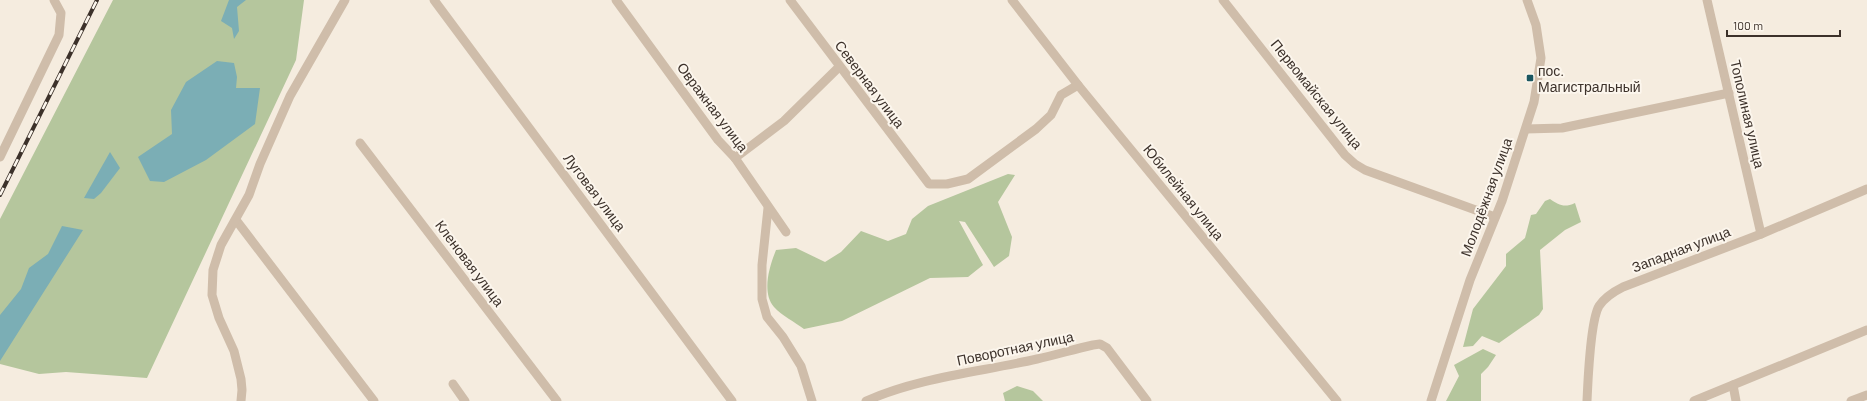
<svg xmlns="http://www.w3.org/2000/svg" width="1867" height="401" font-family="Barlow,sans-serif">
<style>
.green{fill:#b5c69d}
.water{fill:#7baeb5}
.lines{fill:none;stroke-linecap:round;stroke-linejoin:round}
.minor{stroke:#cfbdaa;stroke-width:9}
.rail-casing{stroke:#3c312a;stroke-width:4}
.rail{stroke:#fcf6ed;stroke-width:2.5;stroke-dasharray:8;stroke-linecap:butt}
.poi-dot{fill:#1b5761;stroke:#fcf6ed;stroke-width:1.5}
.labels{text-anchor:middle;dominant-baseline:central;stroke-width:4;stroke-linejoin:round;paint-order:stroke}
.poi-label{font-size:14px;fill:#3c312a;stroke:#fcf6ed;text-anchor:start}
.street-label{font-size:14px;fill:#3c312a;stroke:#fcf6ed}
</style>
<rect width="100%" height="100%" fill="#f5ecdf"/>
<g class="green">
<polygon points="113,0 304,0 296,60 147,378 66,372 39,374 0,364 0,219"/>
<path d="M 1008,174 L 1015,175 L 998,202 L 1012,237 L 1009,256 L 994,267 L 965,222 L 959,221 L 983,265 L 968,277 L 930,278 L 842,321 L 804,329 C 795,322 782,316 774,307 C 761,292 770,265 776,250 L 796,248 L 825,262 L 841,252 L 861,231 L 888,241 L 906,234 L 912,219 L 928,206 Z"/>
<path d="M 1550,199 C 1559,205 1564,208 1575,203 L 1581,222 L 1565,230 L 1540,250 L 1543,309 L 1539,315 L 1499,343 L 1482,336 L 1473,346 L 1463,347 L 1473,309 L 1506,266 L 1506,254 L 1525,238 L 1531,215 L 1536,214 L 1545,201 Z"/>
<polygon points="1483,349 1496,355 1488,367 1481,374 1481,401 1446,401 1459,376 1454,365"/>
<polygon points="1017,386 1033,391 1043,401 1005,401 1003,393"/>
</g>
<g class="water">
<polygon points="229,0 246,0 237,7 239,31 234,39 232,28 221,21"/>
<polygon points="217,61 234,63 237,77 236,88 260,88 255,124 206,160 164,182 150,181 138,157 172,134 171,110 186,82"/>
<polygon points="110,152 120,168 101,193 94,199 84,198"/>
<polygon points="62,226 83,230 0,361 0,315 21,289 29,268 48,254"/>
</g>
<g class="lines">
<g class="minor">
<polyline points="434,0 732,401"/>
<polyline points="616,0 718,140 735,158 786,232"/>
<polyline points="790,0 929,184 947,184 968,179 1036,129 1051,115 1061,95 1078,85"/>
<polyline points="1012,0 1078,85 1337,401"/>
<polyline points="1223,0 1345,155 1355,164 1365,170 1495,217"/>
<polyline points="1707,0 1761,234"/>
<polyline points="1526,129 1562,128 1729,93"/>
<polyline points="360,143 557,401"/>
<polyline points="0,157 59,35 61,13 54,0"/>
<polyline points="735,158 784,121 839,67"/>
<polyline points="768,208 762,265 762,299 767,317 783,337 801,366 812,401"/>
<polyline points="236,220 374,401"/>
<polyline points="453,384 465,401"/>
<polyline points="1733,385 1736,401"/>
<polyline points="241,401 242,390 241,379 234,351 219,318 212,295 213,270 221,245 249,195 260,164 290,96 345,0"/>
<path d="M 866,401 C 920,377 980,372 1037,359 C 1056,355 1074,349 1093,345 L 1100,344 L 1107,348 L 1147,401"/>
<polyline points="1431,401 1470,280 1502,201 1534,102 1541,58 1536,25 1527,0"/>
<path d="M 1587,401 C 1588,381 1590,321 1599,306 C 1605,297 1613,292 1623,287 L 1761,234 L 1867,189"/>
<polyline points="1694,401 1867,330"/>
<polyline points="1851,401 1867,395"/>
</g>
<defs>
<polyline id="rail" points="0,195 97,0"/>
</defs>
<use href="#rail" class="rail-casing"/>
<use href="#rail" class="rail"/>
</g>
<rect class="poi-dot" x="1526" y="74" width="8" height="8" rx="2"/>
<g class="labels">
<g class="poi-label">
<text x="1538" y="70">пос.<tspan x="1538" dy="16">Магистральный</tspan></text>
</g>
<g class="street-label">
<text transform="translate(870 84) rotate(53)">Северная улица</text>
<text transform="translate(1317 94) rotate(51)">Первомайская улица</text>
<text transform="translate(713 107) rotate(53)">Овражная улица</text>
<text transform="translate(1748 114) rotate(77)">Тополиная улица</text>
<text transform="translate(595 192) rotate(53)">Луговая улица</text>
<text transform="translate(1184 192) rotate(51)">Юбилейная улица</text>
<text transform="translate(1486 197) rotate(-70)">Молодёжная улица</text>
<text transform="translate(1681 249) rotate(-21)">Западная улица</text>
<text transform="translate(470 263) rotate(53)">Кленовая улица</text>
<text transform="translate(1015 348) rotate(-12)">Поворотная улица</text>
</g>
</g>
<path d="M1727 30v6h113v-6" fill="none" stroke="#3c312a" stroke-width="2"/>
<text x="1733" y="30" font-size="12" fill="#3c312a" stroke="#fcf6ed" stroke-width="3" paint-order="stroke">100 m</text>
</svg>
